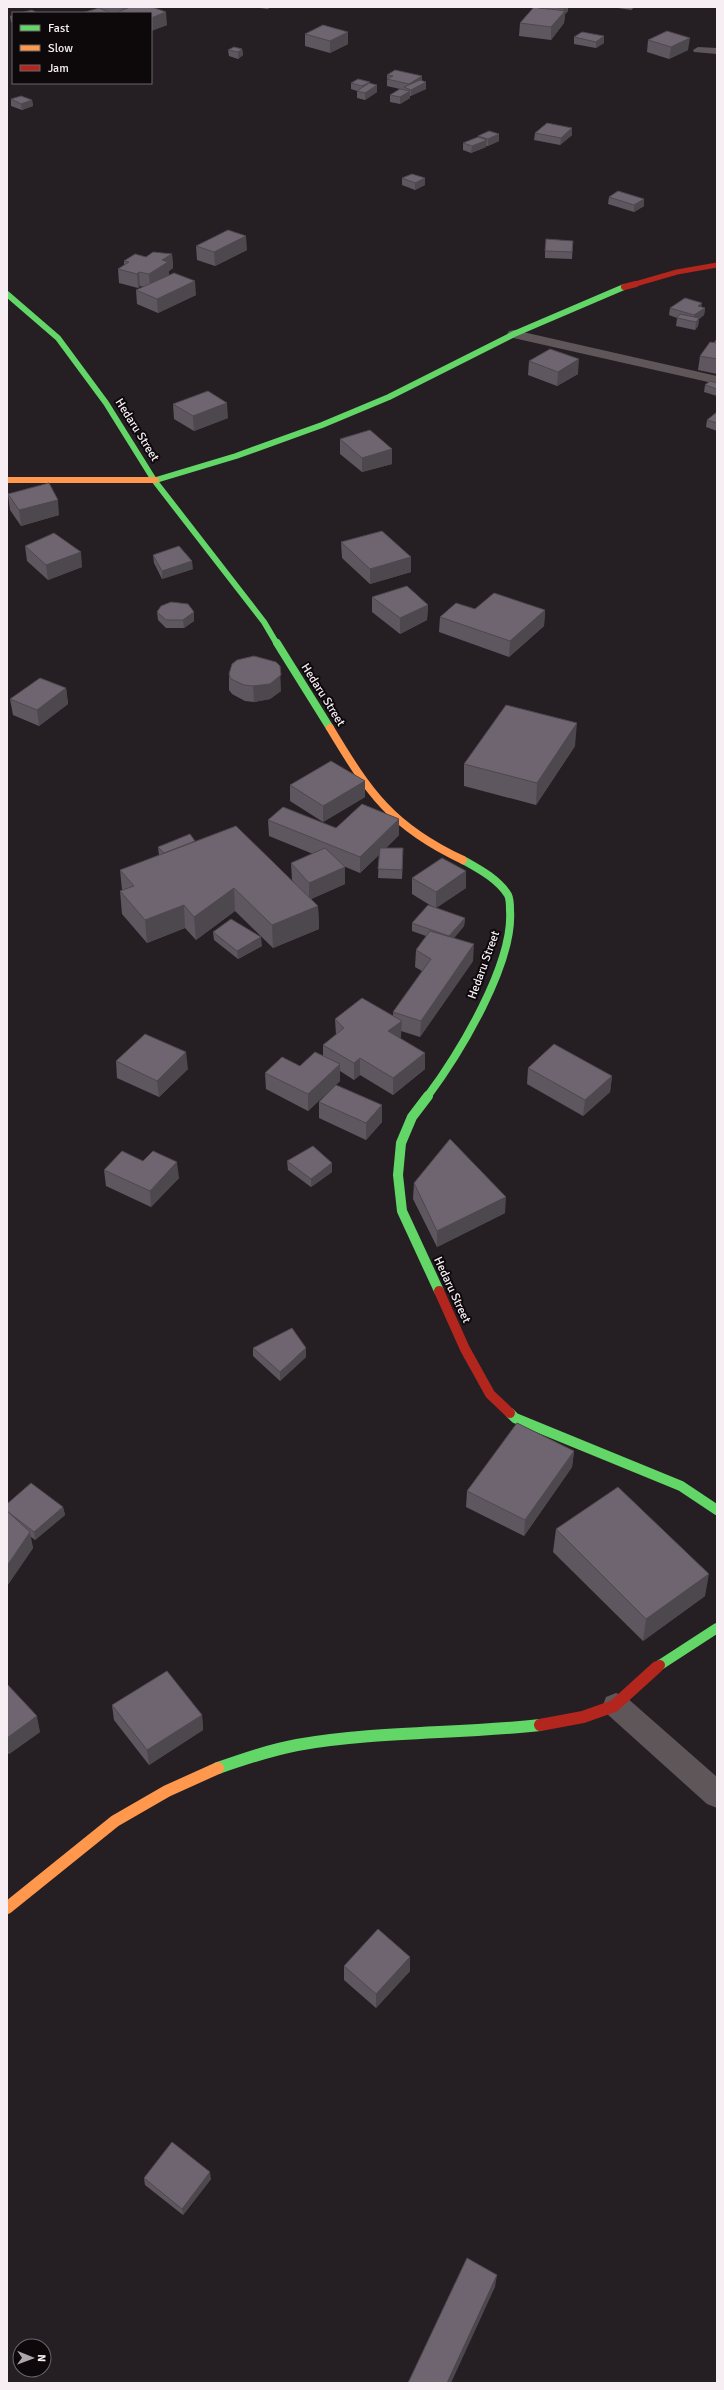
<svg xmlns="http://www.w3.org/2000/svg" width="724" height="2390" font-family="Signika,sans-serif">
<style>
.lines{fill:none;stroke-linecap:round;stroke-linejoin:round}
.street{fill:#5f5659;fill-rule:evenodd}
.fast-far3{stroke:#63d668;stroke-width:6}
.fast-far2{stroke:#63d668;stroke-width:8}
.fast-far1{stroke:#63d668;stroke-width:10}
.fast{stroke:#63d668;stroke-width:12}
.slow-far2{stroke:#ff974d;stroke-width:6}
.slow-far1{stroke:#ff974d;stroke-width:8}
.slow{stroke:#ff974d;stroke-width:12}
.jam-far3{stroke:#b3261e;stroke-width:5}
.jam-far2{stroke:#b3261e;stroke-width:6}
.jam-far1{stroke:#b3261e;stroke-width:10}
.jam{stroke:#b3261e;stroke-width:12}
.wall{fill:#5f5760}
.shaded-wall{fill:#4d474e}
.building{fill:#6e6570;stroke:#4d474e}
.labels{text-anchor:middle;dominant-baseline:central;stroke-width:4;stroke-linejoin:round;paint-order:stroke}
.street-label{font-size:12px;fill:#f6eef3;stroke:#0d090b}
</style>
<rect width="100%" height="100%" fill="#251f23"/>
<g class="lines">
<g class="street">
<polygon points="698,47 717,48 717,54 694,52 693,50"/>
<polygon points="514,330 717,376 717,384 509,337 507,334 509,331"/>
<polygon points="616,1693 626,1697 717,1777 717,1808 707,1804 606,1713 603,1705 606,1697"/>
</g>
<g class="fast-far3">
<polyline points="7,294 58,338 106,403 154,480 264,622 277,644"/>
<polyline points="156,480 236,456 322,425 389,397 514,334 624,287"/>
</g>
<g class="fast-far2">
<polyline points="277,643 330,728"/>
<path d="M 427,1097 C 459,1054 514,964 510,910 C 510,906 510,899 508,895 C 498,879 479,869 463,860"/>
</g>
<g class="fast-far1">
<polyline points="428,1096 412,1117 401,1143 398,1175 402,1211 439,1291"/>
<polyline points="510,1413 515,1418 681,1486 717,1510"/>
<polyline points="660,1665 717,1628"/>
</g>
<path class="fast" d="M 218,1768 C 244,1759 270,1750 297,1745 C 377,1731 459,1734 540,1725"/>
<polyline class="slow-far2" points="7,480 156,480"/>
<path class="slow-far1" d="M 330,728 C 369,793 392,827 463,860"/>
<polyline class="slow" points="7,1908 115,1821 167,1791 218,1768"/>
<polyline class="jam-far3" points="632,285 677,272 717,265"/>
<polyline class="jam-far2" points="624,287 636,284"/>
<g class="jam-far1">
<polyline points="439,1291 465,1349 490,1394 510,1413"/>
<polyline points="656,1668 660,1665"/>
</g>
<polyline class="jam" points="540,1725 583,1717 614,1706 657,1667"/>
</g>
<g class="wall">
<polygon points="97,7 152,7 167,25 151,31 151,13 82,13 98,8"/>
<polygon points="251,7 270,7 268,9"/>
<polygon points="545,7 568,7 568,11 565,14 564,23 551,40 519,36 520,23 538,8"/>
<polygon points="618,7 635,7 631,10 618,8"/>
<polygon points="13,15 13,23 11,22 10,16"/>
<polygon points="348,32 348,44 330,53 305,46 305,34"/>
<polygon points="574,37 604,43 596,48 574,44"/>
<polygon points="648,40 688,50 669,59 647,52"/>
<polygon points="242,49 243,55 238,59 229,56 228,50"/>
<polygon points="387,75 422,76 422,81 426,82 426,89 410,96 410,98 400,104 390,102 390,95 400,89 387,86"/>
<polygon points="370,82 370,84 377,92 365,100 357,98 357,91 351,89 351,83"/>
<polygon points="11,99 32,100 33,106 22,110 11,106"/>
<polygon points="535,133 572,135 560,145 534,140"/>
<polygon points="499,134 499,141 488,146 486,146 486,147 471,153 463,150 463,143 478,137 478,136"/>
<polygon points="402,178 425,178 425,185 415,190 402,185"/>
<polygon points="609,197 644,199 644,206 634,212 608,204"/>
<polygon points="573,241 572,259 545,258 545,251"/>
<polygon points="196,246 247,250 215,266 197,260"/>
<polygon points="172,254 173,268 169,271 169,275 196,295 158,313 137,304 136,290 144,287 140,286 138,288 119,283 118,269 124,265 124,261 146,257"/>
<polygon points="702,307 705,308 704,315 699,319 698,326 695,330 676,326 677,318 669,315 670,308"/>
<polygon points="717,339 717,374 698,370 700,356"/>
<polygon points="529,361 578,374 557,386 528,375"/>
<polygon points="717,383 717,396 704,392 705,385"/>
<polygon points="173,404 228,418 194,431 174,419"/>
<polygon points="717,412 717,431 706,427 707,420"/>
<polygon points="340,439 392,449 392,464 362,472 340,454"/>
<polygon points="8,494 59,515 21,526 10,510"/>
<polygon points="341,542 411,572 370,584 342,558"/>
<polygon points="25,546 82,567 48,580 27,561"/>
<polygon points="153,555 193,569 162,579 154,563"/>
<polygon points="372,597 428,605 427,620 400,634 372,612"/>
<polygon points="475,609 545,610 544,626 509,657 439,632 440,617"/>
<polygon points="157,612 194,621 184,628 166,628 158,620"/>
<polygon points="229,674 281,691 270,699 254,702 245,701 232,694 229,690"/>
<polygon points="66,688 68,704 39,726 13,715 10,699"/>
<polygon points="575,746 536,805 464,786 464,764"/>
<polygon points="365,781 365,797 323,822 290,801 290,785"/>
<polygon points="268,820 399,835 386,848 403,857 402,879 378,878 379,855 360,873 343,866 345,867 345,884 311,899 318,906 319,929 273,948 235,911 196,940 185,928 147,943 122,914 120,891 122,890 120,870 159,855 158,847 195,841 294,882 292,880 291,863 313,854 269,836"/>
<polygon points="412,878 466,888 436,908 465,918 464,926 454,938 473,961 420,1037 401,1031 401,1037 400,1038 425,1069 393,1095 360,1075 354,1080 340,1071 340,1081 308,1111 266,1089 265,1073 300,1066 323,1056 323,1045 336,1035 335,1019 393,1016 393,1012 422,971 415,967 416,950 426,936 412,931 412,923 433,907 412,894"/>
<polygon points="213,932 262,946 238,959 214,940"/>
<polygon points="116,1061 188,1069 159,1097 117,1078"/>
<polygon points="528,1068 612,1076 610,1092 583,1116 527,1084"/>
<polygon points="319,1102 382,1122 366,1140 319,1118"/>
<polygon points="287,1161 332,1172 311,1187 288,1170"/>
<polygon points="104,1170 179,1178 151,1207 106,1186"/>
<polygon points="414,1183 505,1213 437,1247 413,1199"/>
<polygon points="253,1348 306,1357 280,1381 253,1356"/>
<polygon points="574,1451 572,1467 524,1536 466,1507 467,1491"/>
<polygon points="7,1504 63,1507 65,1515 35,1540 30,1536 33,1548 7,1586"/>
<polygon points="556,1529 705,1596 643,1641 553,1552"/>
<polygon points="7,1684 40,1732 9,1754 7,1752"/>
<polygon points="112,1705 202,1715 203,1730 149,1765 114,1720"/>
<polygon points="344,1966 410,1971 376,2008 344,1980"/>
<polygon points="144,2178 211,2179 183,2215 145,2185"/>
</g>
<g class="shaded-wall">
<polygon points="565,7 568,7 568,11 565,14 564,23 551,40 551,27 562,14 563,9"/>
<polygon points="166,12 167,25 151,31 151,18"/>
<polygon points="348,32 348,44 330,53 330,41"/>
<polygon points="604,36 604,43 596,48 596,42"/>
<polygon points="690,38 688,50 669,59 671,47"/>
<polygon points="242,49 243,55 238,59 238,52"/>
<polygon points="422,76 422,83 408,89 409,84"/>
<polygon points="370,82 370,89 362,93 362,86"/>
<polygon points="426,82 426,89 411,96 411,90"/>
<polygon points="377,85 377,92 365,100 365,93"/>
<polygon points="410,91 410,98 400,104 400,97"/>
<polygon points="32,100 33,106 22,110 21,104"/>
<polygon points="572,128 572,135 560,145 561,138"/>
<polygon points="499,134 499,141 488,146 488,139"/>
<polygon points="487,140 486,147 471,153 472,146"/>
<polygon points="425,178 425,185 415,190 415,183"/>
<polygon points="644,199 644,206 634,212 634,205"/>
<polygon points="246,236 247,250 215,266 214,252"/>
<polygon points="172,254 173,268 169,271 169,276 150,289 149,274 162,260"/>
<polygon points="139,272 140,286 138,288 137,274"/>
<polygon points="195,281 196,295 158,313 157,299"/>
<polygon points="702,303 701,310 705,308 704,315 699,319 698,326 695,330 696,322 694,322 694,315 698,306"/>
<polygon points="579,359 578,374 557,386 558,372"/>
<polygon points="227,403 228,418 194,431 193,416"/>
<polygon points="392,449 392,464 362,472 362,458"/>
<polygon points="58,500 59,515 21,526 19,510"/>
<polygon points="81,552 82,567 48,580 46,565"/>
<polygon points="411,557 411,572 370,584 370,569"/>
<polygon points="192,561 193,569 162,579 162,571"/>
<polygon points="428,605 427,620 400,634 400,618"/>
<polygon points="545,610 544,626 509,657 510,641"/>
<polygon points="194,612 194,621 184,628 183,620"/>
<polygon points="280,666 281,691 270,699 254,702 253,686"/>
<polygon points="66,688 68,704 39,726 37,710"/>
<polygon points="577,723 575,746 536,805 537,783"/>
<polygon points="365,781 365,797 323,822 323,806"/>
<polygon points="399,819 399,835 360,873 360,857"/>
<polygon points="345,867 345,884 309,900 309,883"/>
<polygon points="466,871 466,888 436,908 436,892"/>
<polygon points="234,888 235,911 196,940 194,917"/>
<polygon points="184,905 185,928 147,943 145,920"/>
<polygon points="318,906 319,929 273,948 272,925"/>
<polygon points="465,918 464,926 448,945 449,936"/>
<polygon points="261,937 262,946 238,959 237,951"/>
<polygon points="474,944 473,961 420,1037 421,1021"/>
<polygon points="402,1021 401,1037 388,1048 388,1031"/>
<polygon points="186,1052 188,1069 159,1097 157,1081"/>
<polygon points="425,1053 425,1069 393,1095 393,1078"/>
<polygon points="360,1058 360,1075 354,1080 354,1063"/>
<polygon points="340,1064 340,1081 308,1111 308,1094"/>
<polygon points="612,1076 610,1092 583,1116 585,1100"/>
<polygon points="382,1105 382,1122 366,1140 366,1123"/>
<polygon points="177,1162 179,1178 151,1207 150,1191"/>
<polygon points="332,1163 332,1172 311,1187 311,1179"/>
<polygon points="506,1197 505,1213 437,1247 437,1231"/>
<polygon points="306,1348 306,1357 280,1381 280,1372"/>
<polygon points="574,1451 572,1467 524,1536 525,1520"/>
<polygon points="63,1507 65,1515 35,1540 34,1532"/>
<polygon points="30,1532 33,1548 7,1586 7,1566"/>
<polygon points="709,1574 705,1596 643,1641 646,1619"/>
<polygon points="202,1715 203,1730 149,1765 147,1750"/>
<polygon points="37,1716 40,1732 9,1754 7,1746 7,1738"/>
<polygon points="410,1957 410,1971 376,2008 376,1994"/>
<polygon points="210,2172 211,2179 183,2215 182,2209"/>
<polygon points="497,2275 495,2287 451,2383 447,2383"/>
</g>
<g class="building">
<polygon points="119,7 130,7 124,9"/>
<polygon points="130,7 152,7 166,12 151,18 151,13 121,13 118,12"/>
<polygon points="534,7 565,11 551,27 520,23"/>
<polygon points="539,7 543,7 550,8 549,9 538,8"/>
<polygon points="554,7 565,7 563,9"/>
<polygon points="99,8 111,13 82,13"/>
<polygon points="32,10 37,13 20,13"/>
<polygon points="323,25 348,32 330,41 305,34"/>
<polygon points="667,31 690,38 671,47 648,40"/>
<polygon points="582,32 604,36 596,42 574,37"/>
<polygon points="234,47 242,49 238,52 228,50"/>
<polygon points="395,70 422,76 409,84 387,79 393,76 387,75"/>
<polygon points="358,79 370,82 362,86 351,83"/>
<polygon points="420,80 426,82 411,90 404,87"/>
<polygon points="369,83 377,85 365,93 357,91"/>
<polygon points="400,89 410,91 400,97 390,95"/>
<polygon points="21,96 32,100 21,104 11,99"/>
<polygon points="547,123 572,128 561,138 535,133"/>
<polygon points="489,131 499,134 488,139 478,136"/>
<polygon points="478,137 487,140 472,146 463,143"/>
<polygon points="412,174 425,178 415,183 402,178"/>
<polygon points="618,191 644,199 634,205 609,197"/>
<polygon points="228,230 246,236 214,252 196,246"/>
<polygon points="546,239 573,241 572,252 545,251"/>
<polygon points="153,252 172,254 162,260 168,262 149,274 139,272 137,274 118,269 129,262 124,261 135,254 146,257"/>
<polygon points="174,273 195,281 157,299 136,290"/>
<polygon points="685,298 702,303 698,306 705,308 694,315 670,308"/>
<polygon points="680,314 699,318 696,322 677,318"/>
<polygon points="717,339 717,343 714,343"/>
<polygon points="710,342 717,343 717,359 700,356"/>
<polygon points="550,349 579,359 558,372 529,361"/>
<polygon points="710,381 717,383 717,389 705,385"/>
<polygon points="208,391 227,403 193,416 173,404"/>
<polygon points="717,412 717,423 707,420"/>
<polygon points="370,430 392,449 362,458 340,439"/>
<polygon points="49,483 58,500 19,510 8,494"/>
<polygon points="382,531 411,557 370,569 341,542"/>
<polygon points="54,533 81,552 46,565 25,546"/>
<polygon points="179,546 192,561 162,571 153,555"/>
<polygon points="407,586 428,605 400,618 372,597"/>
<polygon points="494,593 545,610 510,641 440,617 456,603 475,609"/>
<polygon points="171,602 188,604 194,612 183,620 166,620 157,612 161,606"/>
<polygon points="254,656 276,662 280,666 281,675 270,684 253,686 244,685 231,679 229,674 232,664 237,660"/>
<polygon points="40,678 66,688 37,710 10,699"/>
<polygon points="506,705 577,723 537,783 464,764"/>
<polygon points="331,761 365,781 323,806 290,785"/>
<polygon points="362,804 399,819 360,857 268,820 283,807 336,828"/>
<polygon points="236,826 318,906 272,925 234,888 194,917 184,905 145,920 120,891 134,886 120,870"/>
<polygon points="190,834 195,841 164,853 158,847"/>
<polygon points="325,848 345,867 309,883 291,863"/>
<polygon points="380,848 403,848 402,870 378,869"/>
<polygon points="442,858 466,871 436,892 412,878"/>
<polygon points="428,905 465,918 449,936 412,923"/>
<polygon points="231,919 261,937 237,951 213,932"/>
<polygon points="430,931 474,944 421,1021 393,1012 431,959 416,950"/>
<polygon points="362,998 402,1021 388,1031 425,1053 393,1078 360,1058 354,1063 323,1045 344,1028 335,1019"/>
<polygon points="145,1034 186,1052 157,1081 116,1061"/>
<polygon points="554,1044 612,1076 585,1100 528,1068"/>
<polygon points="315,1052 340,1064 308,1094 265,1073 282,1057 300,1066"/>
<polygon points="336,1085 382,1105 366,1123 319,1102"/>
<polygon points="450,1139 506,1197 437,1231 414,1183"/>
<polygon points="313,1146 332,1163 311,1179 287,1161"/>
<polygon points="122,1151 143,1161 153,1151 177,1162 150,1191 104,1170"/>
<polygon points="292,1328 306,1348 280,1372 253,1348"/>
<polygon points="517,1423 574,1451 525,1520 467,1491"/>
<polygon points="31,1483 63,1507 34,1532 7,1511 7,1504"/>
<polygon points="618,1487 709,1574 646,1619 556,1529"/>
<polygon points="7,1511 30,1532 7,1566"/>
<polygon points="167,1671 202,1715 147,1750 112,1705"/>
<polygon points="7,1684 37,1716 7,1738"/>
<polygon points="378,1929 410,1957 376,1994 344,1966"/>
<polygon points="172,2142 210,2172 182,2209 144,2178"/>
<polygon points="467,2258 497,2275 447,2383 408,2383"/>
</g>
<g class="labels">
<g class="street-label">
<text transform="translate(137 430) rotate(58)">Hedaru Street</text>
<text transform="translate(323 695) rotate(58)">Hedaru Street</text>
<text transform="translate(484 965) rotate(-70)">Hedaru Street</text>
<text transform="translate(452 1290) rotate(65)">Hedaru Street</text>
</g>
</g>
<rect width="724" height="2390" fill="none" stroke="#f6eef3" stroke-width="16"/>
<rect x="12" y="12" width="140" height="72" fill="#0d090b" stroke="#6a6568"/>
<rect x="20" y="25" width="20" height="6" fill="#63d668" stroke="#6a6568"/>
<text x="48" y="32" font-size="12" fill="#f6eef3">Fast</text>
<rect x="20" y="45" width="20" height="6" fill="#ff974d" stroke="#6a6568"/>
<text x="48" y="52" font-size="12" fill="#f6eef3">Slow</text>
<rect x="20" y="65" width="20" height="6" fill="#b3261e" stroke="#6a6568"/>
<text x="48" y="72" font-size="12" fill="#f6eef3">Jam</text>
<g transform="translate(32 2358) rotate(91)"><circle r="19" fill="#0d090b" stroke="#6a6568"/>
<path d="M0-3L7 15L0 10L-7 15Z" fill="#ada6aa"/>
<text y="-6" font-size="11" font-weight="bold" text-anchor="middle" fill="#f6eef3">N</text>
</g>
</svg>
